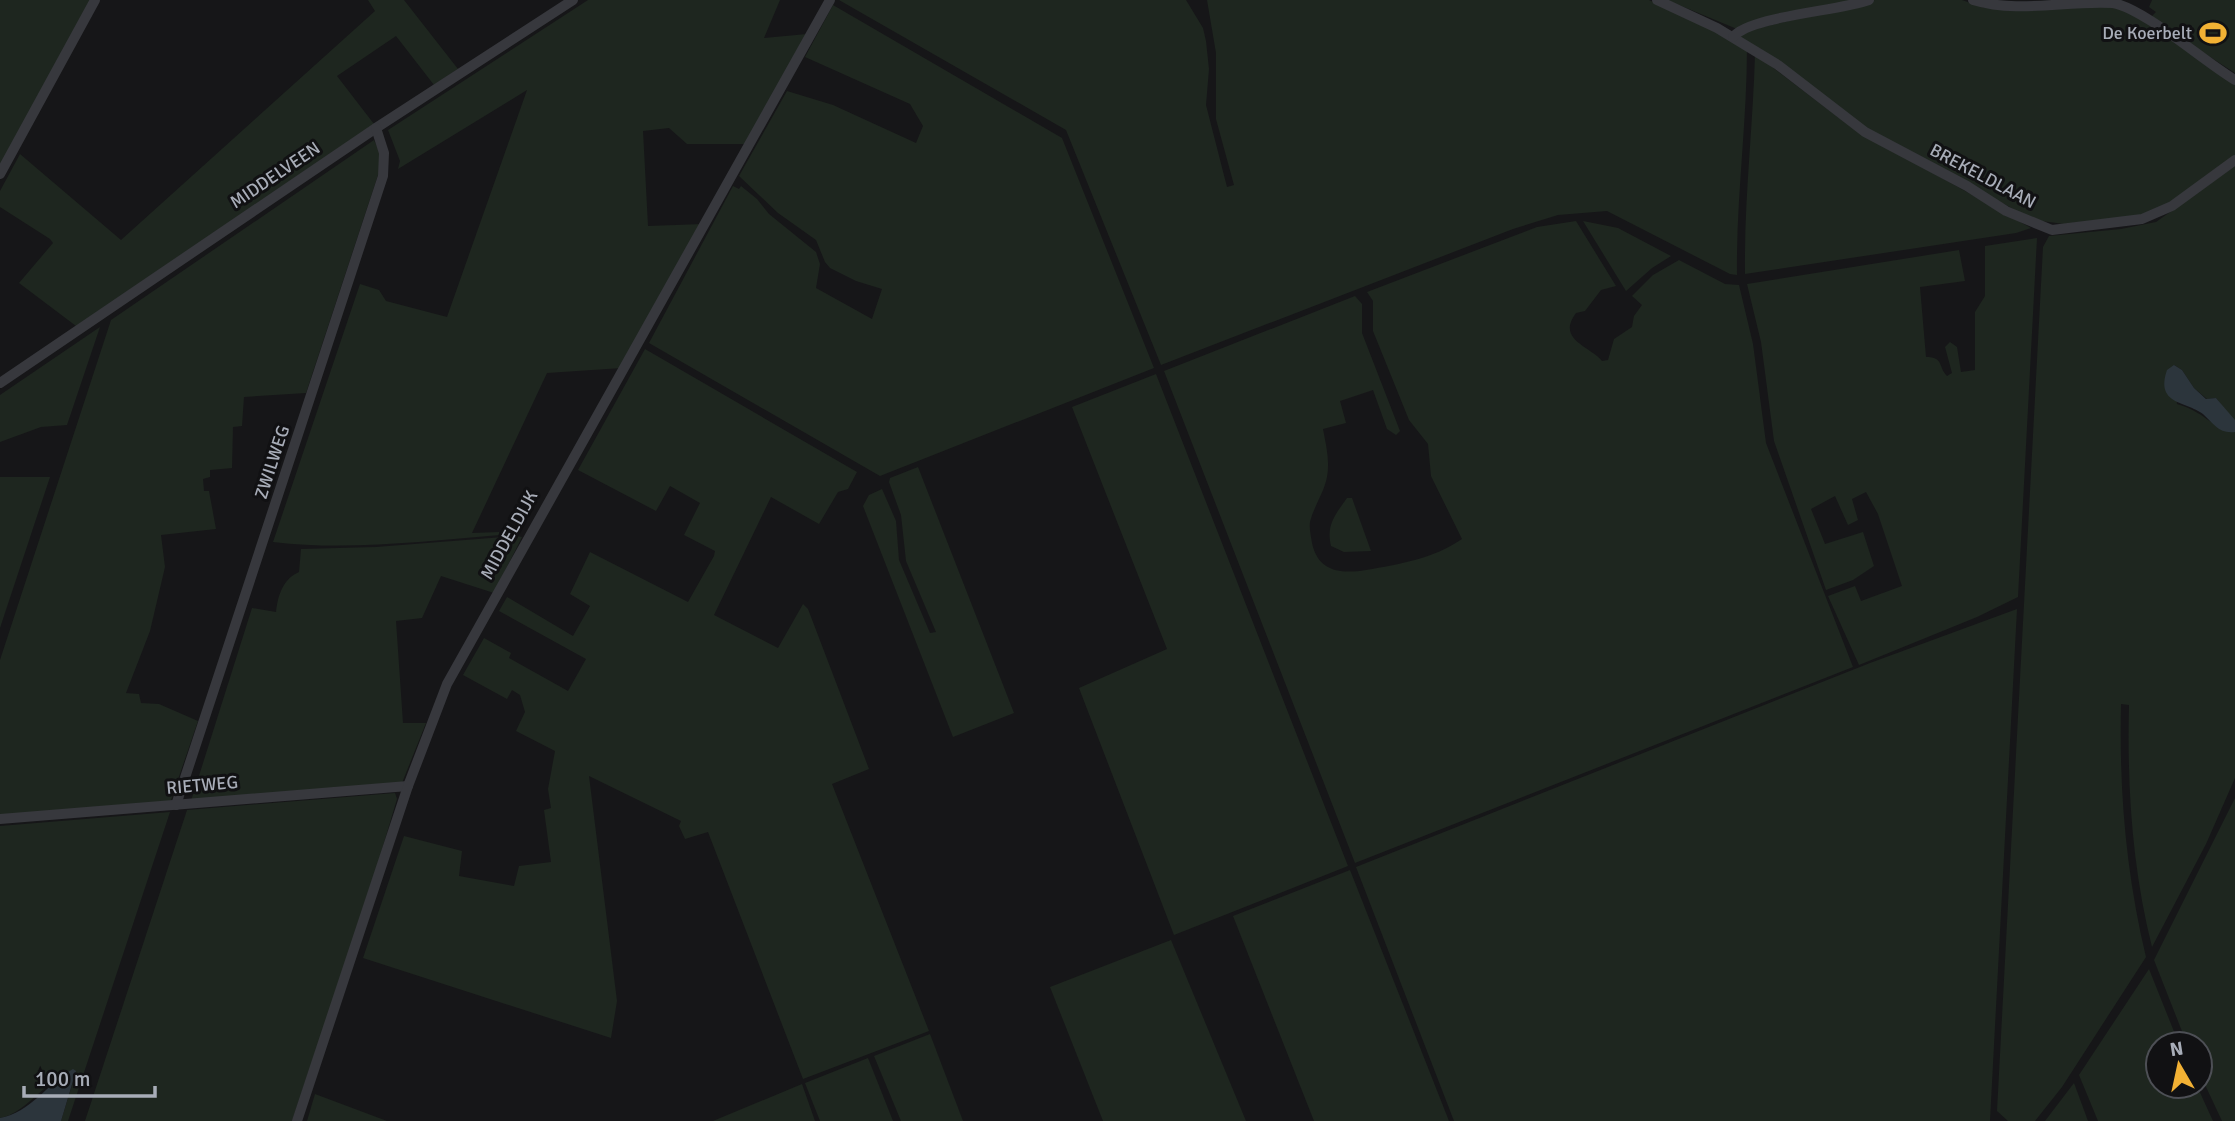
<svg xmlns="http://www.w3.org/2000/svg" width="2235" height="1121" font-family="Signika,sans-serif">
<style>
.green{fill:#1e261f}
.water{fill:#2c353c}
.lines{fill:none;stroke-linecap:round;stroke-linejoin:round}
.street{stroke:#37383d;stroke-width:10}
.labels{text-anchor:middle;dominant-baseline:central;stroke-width:6;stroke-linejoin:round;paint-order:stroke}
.poi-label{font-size:18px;fill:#a8adb8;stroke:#111113;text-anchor:end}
.street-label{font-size:18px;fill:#a8adb8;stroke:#111113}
</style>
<rect width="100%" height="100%" fill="#161618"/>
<g class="green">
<polygon points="0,0 94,0 0,169"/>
<polygon points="368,0 404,0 458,69 434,85 396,36 337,76 374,124 76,326 19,283 53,243 50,239 0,207 0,191 20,154 121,240 375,11"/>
<path d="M 588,0 L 780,0 L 764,38 L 807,34 L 747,144 L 687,144 L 669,128 L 643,131 L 648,226 L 703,224 L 622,368 L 547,373 L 472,533 L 499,532 L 500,535 C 425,541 348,551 273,542 L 360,284 L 379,290 L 386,301 L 447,317 L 527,90 L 398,169 L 400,161 L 388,130 Z"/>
<path d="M 839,0 L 1186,0 L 1203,28 L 1206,41 L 1209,69 L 1206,105 L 1227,187 L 1234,185 L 1216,119 L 1216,53 L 1207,0 L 1649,0 L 1747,47 C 1747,124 1736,199 1737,275 L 1730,274 L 1607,211 L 1558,215 L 1513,229 L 1161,365 L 1066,130 Z"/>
<polygon points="1667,0 1861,0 1737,29"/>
<polygon points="1875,0 1962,0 1985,8 2103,4 2133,11 2235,83 2235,156 2166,205 2143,215 2064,224 2034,220 1878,137 1742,41 1739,33"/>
<polygon points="2152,0 2235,0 2235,73 2150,18 2156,12 2149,7"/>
<polygon points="833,5 1062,138 1154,368 880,476 649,343 733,186 739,189 741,186 757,199 769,214 816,252 820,264 816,288 872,319 882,289 856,281 830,268 825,262 816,240 778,213 739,176 787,91 833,105 916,143 923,126 910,104 805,57"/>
<path d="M 1755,54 L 1851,127 L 2031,228 L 2016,233 L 1745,274 C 1744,200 1753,127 1755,54 Z"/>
<polygon points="374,140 381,155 379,172 306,393 244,397 242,426 233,427 232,468 210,470 210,477 203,479 204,491 209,491 216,529 161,535 165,567 150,631 126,693 139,694 141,703 159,704 198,721 170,803 0,817 0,660 111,320"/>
<path d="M 2235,166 L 2235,422 L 2216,398 L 2207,399 L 2194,388 L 2182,370 L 2174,365 L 2177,404 C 2203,411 2209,426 2235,432 L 2235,778 L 2206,844 L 2152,947 C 2132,867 2127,787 2129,705 L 2121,704 C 2119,791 2126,873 2146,957 L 2062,1087 L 2035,1121 L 2008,1121 L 1997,1111 L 2043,247 L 2049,236 L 2121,229 L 2156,222 Z"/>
<path d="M 1576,221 L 1616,286 L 1601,290 L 1585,311 L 1576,313 C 1556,340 1590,346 1602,361 L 1608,360 L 1614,339 L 1632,327 L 1634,316 L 1642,305 L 1632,296 L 1653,275 L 1679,260 L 1725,284 L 1739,285 L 1753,344 L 1766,443 L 1853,667 L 1355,863 L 1164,371 L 1355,296 L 1362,304 L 1362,333 L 1400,431 L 1396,435 L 1387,429 L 1373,390 L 1340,401 L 1346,423 L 1323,429 C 1326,445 1330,460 1327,477 C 1324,493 1314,506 1310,522 C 1309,529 1311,536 1312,543 C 1318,572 1341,574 1366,570 C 1400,564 1433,559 1462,539 L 1431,476 L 1428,444 L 1409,420 L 1373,331 L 1373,301 L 1367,292 L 1537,227 Z"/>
<polygon points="1583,221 1618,228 1671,256 1652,268 1626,291"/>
<path d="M 2037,238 L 2018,597 L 1977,617 L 1859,665 L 1828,596 L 1855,586 L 1861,601 L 1902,586 L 1878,514 L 1866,492 L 1852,499 L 1858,520 L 1848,525 L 1835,496 L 1811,509 L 1825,544 L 1863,532 L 1874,566 L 1853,580 L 1826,590 L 1774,441 L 1761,342 L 1747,284 L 1959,250 L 1965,281 L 1920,287 L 1926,357 C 1944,357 1938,367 1947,376 L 1952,373 L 1945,347 L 1950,342 L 1957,347 L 1961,372 L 1975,370 L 1975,312 L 1985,296 L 1985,246 Z"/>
<polygon points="100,327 67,425 41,427 0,442 0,395"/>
<polygon points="645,349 857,472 848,489 838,492 819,524 771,497 714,615 778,648 803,604 808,609 869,769 832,784 929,1031 803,1079 708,832 685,839 679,826 681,821 589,776 617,1001 611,1038 363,958 404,836 462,851 459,876 514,886 519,866 551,862 544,810 551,808 548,789 555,751 516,731 525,712 520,695 512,690 507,699 463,675 484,638 511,653 509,658 568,691 586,659 499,611 507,597 573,636 590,606 570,594 590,552 688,602 714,556 715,551 684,535 700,503 670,486 656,511 578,470"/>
<polygon points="1156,374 1348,866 1174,935 1079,688 1167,649 1072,407"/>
<polygon points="918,467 1014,713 953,737 863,506 869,495 882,489 896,521 899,560 930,633 936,632 906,561 901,515 889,482 890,478"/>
<polygon points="0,477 50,477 0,628"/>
<path d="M 1347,498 L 1352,498 L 1371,551 L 1344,552 L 1331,546 C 1326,525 1335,515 1347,498 Z"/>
<path d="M 516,536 L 522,537 L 494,593 L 441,576 L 422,618 L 396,621 L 403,723 L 426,723 L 402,783 L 191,801 L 252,608 L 276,612 C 278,595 283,579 299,572 L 301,549 L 376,547 Z"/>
<polygon points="2017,609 1990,1121 1454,1121 1356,867 1870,663"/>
<polygon points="395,793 397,799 366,903 292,1121 85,1121 187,810"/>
<polygon points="2235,798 2235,1121 2222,1121 2200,1074 2200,1044 2187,1044 2154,960"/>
<path d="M 170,812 L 68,1121 L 61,1121 L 76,1072 C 52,1070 29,1113 0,1118 L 0,826 Z"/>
<polygon points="1350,870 1449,1121 1314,1121 1233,916"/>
<polygon points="1171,940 1246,1121 1103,1121 1050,987"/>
<polygon points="2149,969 2179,1044 2158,1044 2158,1086 2197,1086 2213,1121 2098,1121 2079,1075"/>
<polygon points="930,1034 963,1121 901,1121 874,1056"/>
<polygon points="868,1058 893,1121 820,1121 805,1083"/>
<polygon points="2074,1083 2088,1121 2045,1121"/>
<polygon points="802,1084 815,1121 713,1121"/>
<polygon points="315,1094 387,1121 307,1121"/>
</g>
<g class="water">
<path d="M 2174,365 L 2182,370 L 2194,388 L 2206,399 L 2216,398 L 2235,420 L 2235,432 C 2219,434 2214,424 2203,414 C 2186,401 2155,405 2167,370 Z"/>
<path d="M 73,1069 L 76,1071 L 61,1121 L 0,1121 L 0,1118 C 30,1113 48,1083 73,1069 Z"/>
</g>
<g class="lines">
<g class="street">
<polyline points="1657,0 1717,28 1778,65 1865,132 1967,186 2006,211 2052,230 2142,219 2172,206 2235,160"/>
<path d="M 1973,0 C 2019,14 2066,0 2113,3 C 2145,9 2203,61 2235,80"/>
<path d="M 1733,37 C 1750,16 1839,11 1869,0"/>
<polyline points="0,174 95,0"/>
<polyline points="0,383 376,128 573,0"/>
<polyline points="176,805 383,176 384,153 376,128"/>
<polyline points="0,819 408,786"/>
<polyline points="297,1121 408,786 447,684 830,0"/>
</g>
</g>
<defs>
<symbol id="stadium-bare" viewBox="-9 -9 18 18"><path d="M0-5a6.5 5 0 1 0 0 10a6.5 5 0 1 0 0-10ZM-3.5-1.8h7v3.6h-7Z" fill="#f2b134" stroke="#111113" stroke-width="2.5" paint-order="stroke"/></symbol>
</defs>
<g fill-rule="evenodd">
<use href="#stadium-bare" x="2194" y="14" width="38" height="38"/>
</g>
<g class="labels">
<g class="poi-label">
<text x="2192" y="33">De Koerbelt</text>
</g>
<g class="street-label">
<text transform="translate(275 175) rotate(-34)">MIDDELVEEN</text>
<text transform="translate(1983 176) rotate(28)">BREKELDLAAN</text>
<text transform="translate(272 462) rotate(-72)">ZWILWEG</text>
<text transform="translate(509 535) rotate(-61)">MIDDELDIJK</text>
<text transform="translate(202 785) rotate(-5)">RIETWEG</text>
</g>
</g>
<g transform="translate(2179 1065) rotate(351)"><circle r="33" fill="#111113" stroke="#4d4f55" stroke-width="2"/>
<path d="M0-5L12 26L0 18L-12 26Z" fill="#f2b134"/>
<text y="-10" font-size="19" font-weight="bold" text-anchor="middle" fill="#a8adb8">N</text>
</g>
<path d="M24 1086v10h131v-10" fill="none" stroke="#a8adb8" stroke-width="3.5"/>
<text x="35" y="1086" font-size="21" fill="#a8adb8" stroke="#111113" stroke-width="5" paint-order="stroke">100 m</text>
</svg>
